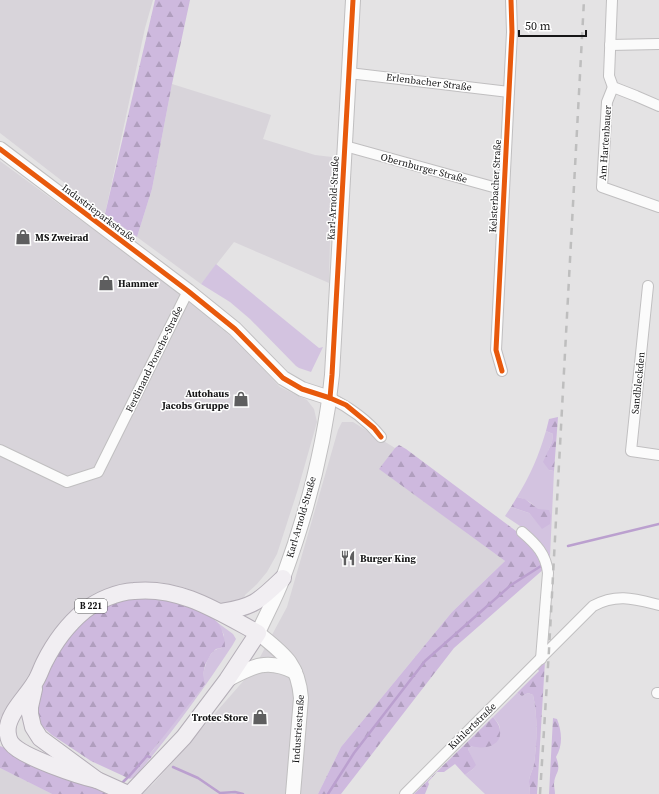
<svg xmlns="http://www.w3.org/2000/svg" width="659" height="794" font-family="'Source Serif 4',serif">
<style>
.built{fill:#d8d4da}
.green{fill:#d3c3e0}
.forest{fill:url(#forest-firs)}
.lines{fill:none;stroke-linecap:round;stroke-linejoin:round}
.stream{stroke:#bba0cf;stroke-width:2.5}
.street-casing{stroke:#c0bfc0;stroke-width:12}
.secondary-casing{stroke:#c0bfc0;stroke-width:16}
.primary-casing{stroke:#b4aeb7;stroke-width:18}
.street{stroke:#fbfbfb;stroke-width:10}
.secondary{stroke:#fbfbfb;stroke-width:14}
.primary{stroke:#f1eef2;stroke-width:16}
.rail{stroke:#bebebe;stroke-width:2.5;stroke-dasharray:7 7;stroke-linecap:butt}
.cycleway-casing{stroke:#fff;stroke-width:8}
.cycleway{stroke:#e8590c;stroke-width:5}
.labels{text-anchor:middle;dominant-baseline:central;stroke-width:3;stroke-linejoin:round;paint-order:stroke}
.shield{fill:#fff;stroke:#5c5c5d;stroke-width:1}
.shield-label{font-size:9px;font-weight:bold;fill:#161617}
.street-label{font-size:10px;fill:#161617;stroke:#fff}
.poi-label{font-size:10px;font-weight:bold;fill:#161617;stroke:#fff;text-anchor:start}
</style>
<defs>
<pattern id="forest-firs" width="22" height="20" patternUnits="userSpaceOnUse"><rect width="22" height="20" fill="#ceb9de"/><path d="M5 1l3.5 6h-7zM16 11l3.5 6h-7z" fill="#b09ebe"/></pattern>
</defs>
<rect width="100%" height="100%" fill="#e4e3e4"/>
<g class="built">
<polygon points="0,0 153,0 145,28 105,214 0,133"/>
<polygon points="172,84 271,115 263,139 315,155 332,157 329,283 234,242 201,284 137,237 152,189"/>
<polygon points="0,161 175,289 240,344 280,387 307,400 314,409 317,422 298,489 277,554 267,572 257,584 245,595 243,604 227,605 183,587 159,582 142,582 120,586 79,605 62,620 26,679 0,727"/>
<polygon points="342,422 353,422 395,448 380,469 505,561 452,612 341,747 318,794 142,794 154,783 253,670 287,607 338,430"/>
<polygon points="0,768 52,794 0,794"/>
</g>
<g class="green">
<polygon points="216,264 319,348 323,347 311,372 299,368 296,366 250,319 230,302 201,284"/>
<path d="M 546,431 L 553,434 L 552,442 L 548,451 L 549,470 L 554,471 L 550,557 L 548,559 L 526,530 L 505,516 L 511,507 L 529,513 L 542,528 C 538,511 537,502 517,497 C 530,476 539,455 546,431 Z"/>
<path d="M 218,623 L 233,634 L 236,639 L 232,646 C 202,692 170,735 135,777 L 130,779 L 157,745 L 203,675 C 205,665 210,648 222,648 L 224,635 Z"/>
<path d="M 517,693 L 522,696 L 528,693 L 533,695 C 538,717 537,742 534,764 C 533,770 529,776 529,782 C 529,785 530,790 530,794 L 485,794 L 465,775 L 473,769 L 475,765 L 468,749 L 472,746 L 497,741 C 502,729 501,726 493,717 Z"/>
</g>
<g class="forest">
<polygon points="155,0 190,0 172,84 152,189 137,237 105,214"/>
<polygon points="558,417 554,471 549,470 543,462 552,442 553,434 546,431 549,419"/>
<polygon points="399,445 406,449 520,534 531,544 545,568 454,648 341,794 318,794 341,747 452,612 505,561 379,469 395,448"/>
<polygon points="517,497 525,499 538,509 549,510 551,516 550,524 542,529 529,513 511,507"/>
<path d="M 151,595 C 166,599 211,612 219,624 C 223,631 225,639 225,647 L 216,649 L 211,654 L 205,665 L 203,675 L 205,684 L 130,779 L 91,761 L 52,735 L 44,728 L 38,720 L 36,703 L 50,669 L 65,641 L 83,621 L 115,600 Z"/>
<path d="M 545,661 L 537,794 L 530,794 C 530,790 529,785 529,782 C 529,776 533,770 534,764 C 537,742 538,717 533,695 L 528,693 L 522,696 L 517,693 L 539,671 L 537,668 Z"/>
<path d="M 493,717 C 496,721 500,725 500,731 C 502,746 483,750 472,746 L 468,749 L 476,765 L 473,769 L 465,775 L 455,764 L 444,772 L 437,772 L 428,782 L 429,784 L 425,794 L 414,794 Z"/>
<path d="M 553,718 L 557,719 C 562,732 563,745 556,757 C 562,773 555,771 554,784 C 554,787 555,791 555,794 L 549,794 Z"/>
<polygon points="0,746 109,794 52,794 0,768"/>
</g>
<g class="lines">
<g class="stream">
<polyline points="568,546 659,524"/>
<polyline points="173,767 198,778 220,793 235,792 243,794"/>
<polyline points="120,785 130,775 147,756 150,757"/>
<polyline points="328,794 354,753 425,661 511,585 541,566"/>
</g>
<defs>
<g id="street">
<polyline points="612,0 609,76 613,87 636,96 659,106"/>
<polyline points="610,45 659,44"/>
<polyline points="349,73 509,92"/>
<polyline points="613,87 607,102 602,187 659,207"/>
<polyline points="345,146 504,190"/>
<polyline points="648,286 631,451 659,455"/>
<polyline points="502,371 496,350 512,32 511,0"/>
<path d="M 330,398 C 349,407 367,420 381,437"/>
<polyline points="0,450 67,482 98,472 188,291"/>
<path d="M 522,532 C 536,544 546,554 548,573 L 541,659"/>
<polyline points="657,693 659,693"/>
<path d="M 405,794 L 593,606 C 617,593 635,599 659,605"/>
</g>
<g id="secondary">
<polyline points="0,149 188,291 235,329 283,378 302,389 330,398"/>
<path d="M 227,680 C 253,666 267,658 295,672"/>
<path d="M 293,794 L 301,698 C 298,663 284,654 258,633 C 266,615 276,597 283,578 C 307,513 325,444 332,375 L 353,0"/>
</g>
<g id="primary">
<path d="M 221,612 C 254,607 259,601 283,578"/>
<polyline points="34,689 30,707 30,714 33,727 40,738 97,780 128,794"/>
<path d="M 97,780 C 80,776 21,757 11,743 C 8,739 7,731 8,726 C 11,710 27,696 35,682 C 39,676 41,669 44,663 C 54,643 67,625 84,611 C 98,600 117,592 134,591 C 180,586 219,612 258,633 L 227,680 L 184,737 L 130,794"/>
</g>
</defs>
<use href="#street" class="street-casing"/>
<use href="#secondary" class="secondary-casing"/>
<use href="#primary" class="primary-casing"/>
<use href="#street" class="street"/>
<use href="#secondary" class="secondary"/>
<use href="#primary" class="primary"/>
<polyline class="rail" points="540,794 549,650 584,0"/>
<defs>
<g id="cycleway">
<polyline points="0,149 188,291 235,329 283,378 302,389 330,398 346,405 374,428 381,437"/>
<polyline points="502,371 496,350 512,32 511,0"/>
<polyline points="330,398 332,375 353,0"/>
</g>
</defs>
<use href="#cycleway" class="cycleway-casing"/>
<use href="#cycleway" class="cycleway"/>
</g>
<defs>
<symbol id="shop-bare" viewBox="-9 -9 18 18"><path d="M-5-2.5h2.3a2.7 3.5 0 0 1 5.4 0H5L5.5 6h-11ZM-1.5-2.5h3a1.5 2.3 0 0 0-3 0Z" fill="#5e5e5f" stroke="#fff" stroke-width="2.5" paint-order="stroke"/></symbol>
<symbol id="restaurant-bare" viewBox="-9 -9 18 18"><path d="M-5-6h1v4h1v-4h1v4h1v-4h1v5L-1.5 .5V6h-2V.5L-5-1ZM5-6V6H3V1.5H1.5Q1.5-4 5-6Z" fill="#5e5e5f" stroke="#fff" stroke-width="2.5" paint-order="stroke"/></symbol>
</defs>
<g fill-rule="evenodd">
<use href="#shop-bare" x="12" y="226" width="22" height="22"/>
<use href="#shop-bare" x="95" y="272" width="22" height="22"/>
<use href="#shop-bare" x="230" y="388" width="22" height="22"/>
<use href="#restaurant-bare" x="337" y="547" width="22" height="22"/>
<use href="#shop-bare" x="249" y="706" width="22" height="22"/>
</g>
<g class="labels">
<rect class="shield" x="75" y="599" width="32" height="14" rx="3"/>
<g class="shield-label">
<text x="91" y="606">B 221</text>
</g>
<g class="street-label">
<text transform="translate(429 82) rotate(7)">Erlenbacher Straße</text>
<text transform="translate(605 143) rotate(-86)">Am Hartenbauer</text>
<text transform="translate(424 168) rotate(15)">Obernburger Straße</text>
<text transform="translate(495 186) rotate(-87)">Kelsterbacher Straße</text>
<text transform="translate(333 198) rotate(-87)">Karl-Arnold-Straße</text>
<text transform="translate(99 213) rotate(37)">Industrieparkstraße</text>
<text transform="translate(154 359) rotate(-64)">Ferdinand-Porsche-Straße</text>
<text transform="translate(638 383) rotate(-84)">Sandbleckden</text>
<text transform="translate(301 517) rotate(-74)">Karl-Arnold-Straße</text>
<text transform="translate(472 726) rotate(-44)">Kuhlertstraße</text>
<text transform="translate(298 729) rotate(-86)">Industriestraße</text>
</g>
<g class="poi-label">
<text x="35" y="237">MS Zweirad</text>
<text x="118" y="283">Hammer</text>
<text x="229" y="393" text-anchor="end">Autohaus<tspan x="229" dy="12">Jacobs Gruppe</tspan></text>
<text x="360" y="558">Burger King</text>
<text x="248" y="717" text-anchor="end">Trotec Store</text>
</g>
</g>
<path d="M519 30v6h67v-6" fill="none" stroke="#161617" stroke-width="2"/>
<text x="525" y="30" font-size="12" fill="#161617" stroke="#ffffff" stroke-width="3" paint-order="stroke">50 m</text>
</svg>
